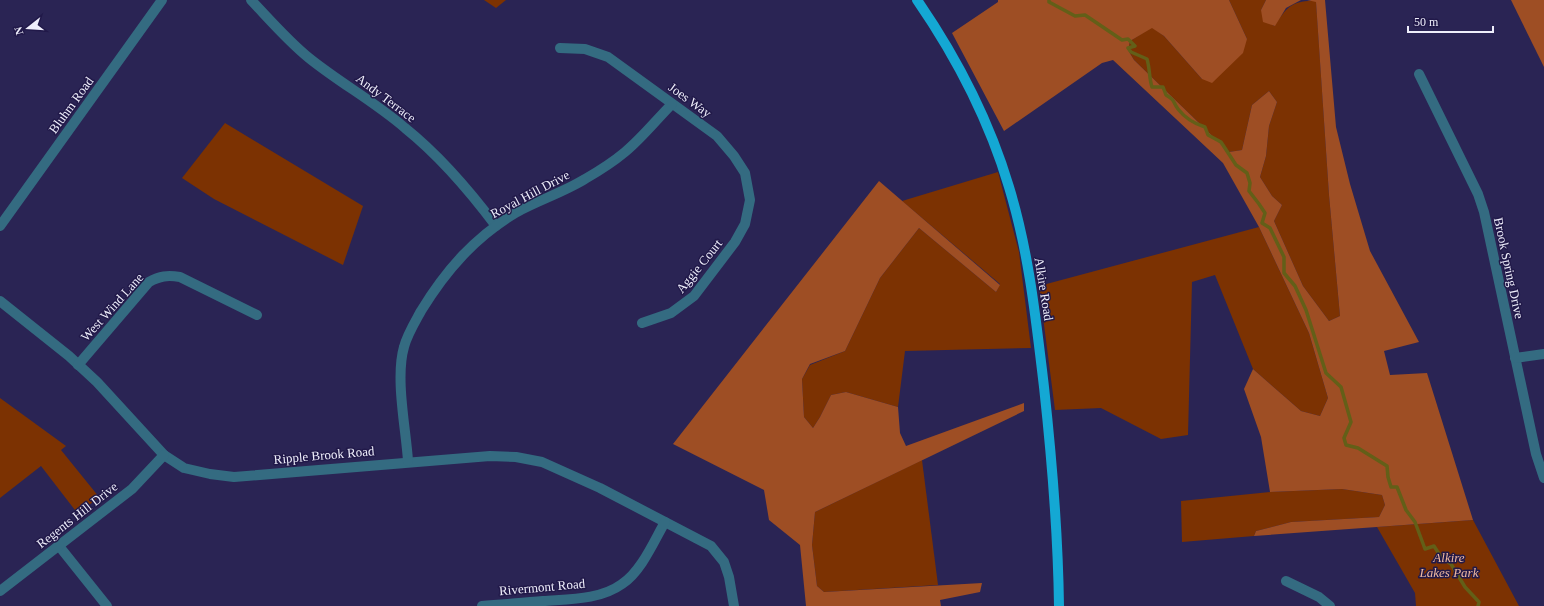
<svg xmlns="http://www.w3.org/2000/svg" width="1544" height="606" font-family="'Times New Roman',serif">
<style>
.green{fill:#7c3202}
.forest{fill:#9e4e24}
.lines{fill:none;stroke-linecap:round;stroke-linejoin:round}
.stream{stroke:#635f18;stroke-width:3.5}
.minor{stroke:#346b81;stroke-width:10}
.major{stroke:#14a8d4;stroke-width:10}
.labels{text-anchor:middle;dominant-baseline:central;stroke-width:3;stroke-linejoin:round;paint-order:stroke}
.street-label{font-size:13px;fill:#eeeefb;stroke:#211949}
.park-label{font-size:13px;font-style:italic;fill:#efb9a0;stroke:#211949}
</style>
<rect width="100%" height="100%" fill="#2a2454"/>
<g class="green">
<polygon points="484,0 506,0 496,8"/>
<path d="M 1229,0 L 1266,0 L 1261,10 L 1274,26 C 1287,7 1292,0 1316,1 L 1329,195 L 1340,316 L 1329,321 L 1303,286 L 1274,221 L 1282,205 L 1272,196 L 1260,177 L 1266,156 L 1269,126 L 1277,102 L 1269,91 L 1252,105 L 1242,150 L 1229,152 L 1134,60 L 1128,50 L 1130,41 L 1152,27 L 1164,36 L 1202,79 L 1247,39 Z"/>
<polygon points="225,123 363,206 343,265 214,199 182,178"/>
<polygon points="998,172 1019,252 1031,348 905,351 898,407 846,392 831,395 820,417 813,428 804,417 802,379 810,365 845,351 880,278 919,228 996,292 1000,284 902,201"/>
<polygon points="1259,227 1309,333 1328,398 1320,416 1301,411 1253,369 1215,275 1192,282 1188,435 1161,439 1101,408 1055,410 1039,286"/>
<polygon points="0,398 66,446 61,450 99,497 78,514 41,466 0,498"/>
<polygon points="922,460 938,585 824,592 817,586 812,545 815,512"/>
<polygon points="1342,489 1382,495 1385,505 1379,517 1291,522 1256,531 1254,536 1182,542 1181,501 1270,492"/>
<polygon points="1473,520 1519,606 1416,606 1415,593 1377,527"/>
</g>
<g class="forest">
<polygon points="998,0 1229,0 1247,39 1243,53 1212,83 1202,79 1164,36 1152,28 1130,41 1128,50 1134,60 1229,152 1242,150 1252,105 1269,91 1277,102 1269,126 1266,156 1260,177 1272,196 1282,205 1274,221 1303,286 1329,321 1340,316 1329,195 1316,2 1307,0 1325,0 1336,127 1350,184 1370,251 1419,342 1384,351 1390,375 1427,373 1473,520 1254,536 1256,531 1291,522 1379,517 1385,505 1382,495 1342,489 1270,492 1261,437 1244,389 1253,369 1301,411 1320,416 1328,398 1309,333 1259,227 1223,163 1113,60 1102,63 1004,131 952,33 998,2"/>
<polygon points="1266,0 1301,0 1286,8 1275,26 1263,22 1261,10"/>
<polygon points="1511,0 1544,0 1544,67"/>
<polygon points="879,181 1000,285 996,292 919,228 880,278 845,351 810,364 802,379 804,417 813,428 820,417 831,395 846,392 898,407 900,433 906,446 1024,403 1024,411 815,512 812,545 817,586 824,592 982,583 980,592 940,600 941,606 806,606 800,545 769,520 764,490 673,444"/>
</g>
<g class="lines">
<path class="stream" d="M 1049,0 L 1049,2 L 1075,16 L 1085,15 L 1122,40 L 1128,39 L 1135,46 L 1128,48 L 1131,52 L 1147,59 C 1150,69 1149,78 1152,87 L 1163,87 L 1166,95 C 1176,101 1172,101 1178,109 C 1185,118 1195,124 1205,127 L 1208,135 L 1221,142 L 1236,165 L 1247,173 L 1250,183 L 1249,191 L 1259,204 L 1265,213 L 1262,223 L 1270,228 L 1284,257 L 1284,273 L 1295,286 L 1306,310 L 1326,373 L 1341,387 L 1351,422 L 1344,438 L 1346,445 L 1358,448 L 1387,466 L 1388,477 L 1391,487 L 1397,487 L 1406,510 L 1415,522 L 1425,549 L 1434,546 L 1441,557 L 1451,564 L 1465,587 L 1479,602 L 1478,606"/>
<g class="minor">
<path d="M 251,0 C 270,20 288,41 309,58 C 340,83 375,102 405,128 C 440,156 469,190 496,226"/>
<polyline points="560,48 585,49 608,57 717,136 734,156 745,173 750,200 745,224 735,242 694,296 671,313 642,323"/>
<polyline points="1419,74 1478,194 1484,212 1536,454 1544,478"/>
<polyline points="0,226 162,0"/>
<polyline points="0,301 69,356 97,382 164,455 184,468 210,474 234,477 490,456 516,457 542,462 600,488 711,546 724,562 729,577 734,606"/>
<polyline points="1515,358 1544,354"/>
<path d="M 78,365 L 149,282 C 160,276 167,275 180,277 L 257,315"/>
<path d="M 408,461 C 406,429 395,378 404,347 C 407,335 415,322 421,311 C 446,270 475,237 517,212 C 539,200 564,192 585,179 C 599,171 613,162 625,152 C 642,138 657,119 672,104"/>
<polyline points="59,546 107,606"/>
<polyline points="1286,581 1319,597 1330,606"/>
<polyline points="0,591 132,489 164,455"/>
<path d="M 482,606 C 502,604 523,603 543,601 C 569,599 600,600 622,584 C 641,572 654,541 665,522"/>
</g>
<path class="major" d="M 917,0 C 957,58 989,120 1009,187 C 1029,252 1036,320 1044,387 C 1052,460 1058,533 1059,606"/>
</g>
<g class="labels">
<g class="street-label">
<text transform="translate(386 98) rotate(37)">Andy Terrace</text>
<text transform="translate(690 100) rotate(36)">Joes Way</text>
<text transform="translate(71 105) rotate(-54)">Bluhm Road</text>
<text transform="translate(530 194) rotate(-28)">Royal Hill Drive</text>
<text transform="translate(699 266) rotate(-51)">Aggie Court</text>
<text transform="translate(1509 268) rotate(78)">Brook Spring Drive</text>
<text transform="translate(1044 289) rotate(81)">Alkire Road</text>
<text transform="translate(112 307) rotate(-48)">West Wind Lane</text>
<text transform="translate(324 455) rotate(-5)">Ripple Brook Road</text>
<text transform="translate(77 515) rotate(-38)">Regents Hill Drive</text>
<text transform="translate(542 587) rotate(-5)">Rivermont Road</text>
</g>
<g class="park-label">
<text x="1449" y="557">Alkire<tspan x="1449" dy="15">Lakes Park</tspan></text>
</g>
</g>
<g transform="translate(28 28) rotate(253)" stroke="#211949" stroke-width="3" paint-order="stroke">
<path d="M0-3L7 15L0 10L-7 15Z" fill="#eeeefb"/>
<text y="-6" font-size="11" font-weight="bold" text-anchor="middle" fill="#eeeefb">N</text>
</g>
<path d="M1408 26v6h85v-6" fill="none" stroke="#eeeefb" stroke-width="2"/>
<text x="1414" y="26" font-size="12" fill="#eeeefb" stroke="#211949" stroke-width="3" paint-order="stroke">50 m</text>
</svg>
